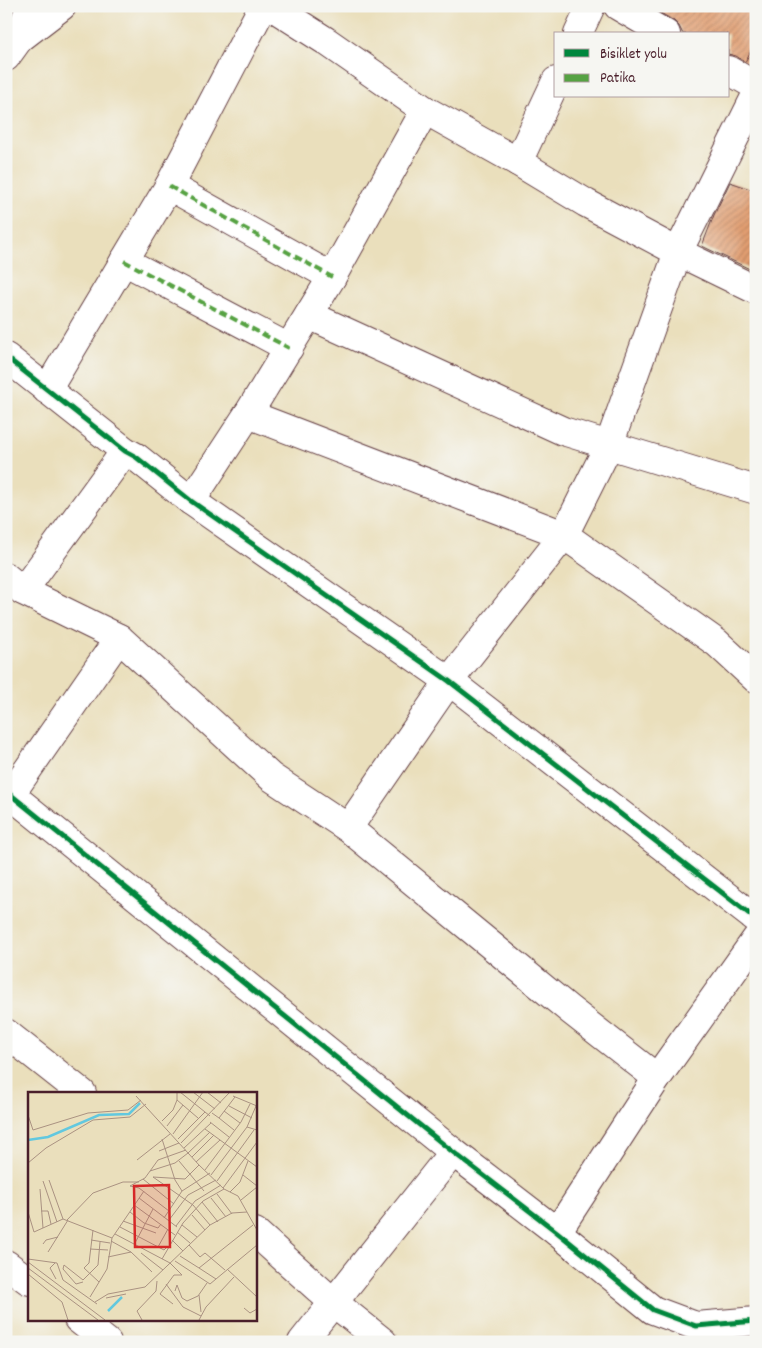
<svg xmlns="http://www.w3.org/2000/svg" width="762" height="1348" font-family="Dekko,sans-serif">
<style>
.building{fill:url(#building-hatch)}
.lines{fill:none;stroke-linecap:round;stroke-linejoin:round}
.street-casing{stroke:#623c41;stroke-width:30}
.street{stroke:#fff;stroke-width:28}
.quiet{stroke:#56a243;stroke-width:4;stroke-dasharray:8 4;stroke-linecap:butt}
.cycleway-casing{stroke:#f6f6f2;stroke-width:8}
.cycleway{stroke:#00873e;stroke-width:5}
.inset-river{fill:none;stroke:#62c8df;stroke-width:2.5}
.inset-road{fill:none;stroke:#aa9282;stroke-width:1}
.view{fill:#d62828;fill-opacity:0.15;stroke:#d62828;stroke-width:2.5}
.inset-edge{fill:none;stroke:#4a1f2b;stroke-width:2.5}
</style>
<defs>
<pattern id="building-hatch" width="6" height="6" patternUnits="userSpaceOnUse" patternTransform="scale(1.25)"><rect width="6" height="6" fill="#e19e71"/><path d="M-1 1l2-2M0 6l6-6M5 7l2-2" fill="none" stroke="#b8805d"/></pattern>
</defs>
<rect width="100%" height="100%" fill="#f6f6f2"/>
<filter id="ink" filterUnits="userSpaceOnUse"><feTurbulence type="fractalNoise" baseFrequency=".02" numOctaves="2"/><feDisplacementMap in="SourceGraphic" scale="10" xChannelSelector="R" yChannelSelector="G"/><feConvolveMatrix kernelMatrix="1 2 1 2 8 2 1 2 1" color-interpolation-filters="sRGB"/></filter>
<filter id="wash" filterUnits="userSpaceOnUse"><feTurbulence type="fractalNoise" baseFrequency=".0096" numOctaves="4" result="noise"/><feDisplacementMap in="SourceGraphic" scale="20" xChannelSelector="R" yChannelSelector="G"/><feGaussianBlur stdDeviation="1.12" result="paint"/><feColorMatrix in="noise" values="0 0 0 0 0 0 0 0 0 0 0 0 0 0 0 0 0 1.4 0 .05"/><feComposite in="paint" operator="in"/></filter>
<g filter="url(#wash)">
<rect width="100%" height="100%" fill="#eadfbc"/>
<g id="blocks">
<g class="building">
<polygon points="649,6 756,6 756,41 745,62 736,56 728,54 728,34 683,34 679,26 674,21"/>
<polygon points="730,182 756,191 756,272 702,246 714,215"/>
</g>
</g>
</g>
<g filter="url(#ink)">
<use href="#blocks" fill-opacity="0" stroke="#623c41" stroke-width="1"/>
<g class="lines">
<defs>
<g id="street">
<polyline points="271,6 326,41 425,110 518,162 586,203 678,252 756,290"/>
<polyline points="618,6 666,34"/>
<polyline points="578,34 591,6"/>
<polyline points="19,39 62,6"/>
<polyline points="6,57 19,39 30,6"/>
<polyline points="728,70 756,86"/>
<polyline points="518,162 556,81"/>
<polyline points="169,186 332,277"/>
<polyline points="124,261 289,348"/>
<polyline points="309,315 563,431 756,490"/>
<polyline points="6,357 125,451 136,457 191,501 449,681 756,919"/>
<polyline points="47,390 169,186 263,6"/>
<polyline points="248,414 332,277 425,110"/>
<polyline points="191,501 248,414 564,535 717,643 756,679"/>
<polyline points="6,577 23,591 119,638 271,777 348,828 570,1010 657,1078"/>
<polyline points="23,591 125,451"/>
<polyline points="11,795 453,1152 557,1232 653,1310 696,1326 756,1321"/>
<polyline points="6,801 119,638"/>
<polyline points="348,828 449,681 564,535 609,445 678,252 756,95"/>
<polyline points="6,1033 82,1093"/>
<polyline points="255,1232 333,1302 383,1342"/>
<polyline points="557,1232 657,1078 756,939"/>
<polyline points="6,1264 29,1281"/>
<polyline points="78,1319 107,1342"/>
<polyline points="302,1342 453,1152"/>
</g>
</defs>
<use href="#street" class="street-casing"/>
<use href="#street" class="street"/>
<g class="quiet">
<polyline points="169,186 332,277"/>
<polyline points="124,261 289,348"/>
</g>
<defs>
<g id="cycleway">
<polyline points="6,357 125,451 136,457 191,501 449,681 756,919"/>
<polyline points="11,795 453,1152 557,1232 653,1310 696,1326 756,1321"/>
</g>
</defs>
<use href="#cycleway" class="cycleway-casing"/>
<use href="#cycleway" class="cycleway"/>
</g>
</g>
<g transform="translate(28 1092)">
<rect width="229" height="229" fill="#eadfbc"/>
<path class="inset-river" d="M 0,48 L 20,45 L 71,23 L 101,22 L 112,11M 80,219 L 94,205"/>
<path class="inset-road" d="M 149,0 L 149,8 L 170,26M 152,0 L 182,24M 165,0 L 187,17M 179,0 L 193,11M 108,4 L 171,73 L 196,97 L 210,104 L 229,138M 205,4 L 229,14M 201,14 L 224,26M 196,19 L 212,31M 184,21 L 191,26 L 207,5M 0,23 L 5,38 L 60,21 L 100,18 L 113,8M 191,26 L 206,38M 134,29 L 145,18 L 149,8M 182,30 L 201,45M 139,34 L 155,13M 219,35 L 228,14M 177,37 L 229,75M 145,42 L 175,0M 134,47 L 147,88 L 154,99M 150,47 L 177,20M 153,51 L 202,0M 156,56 L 183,31M 131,59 L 151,51M 160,61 L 182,40M 164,65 L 186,43M 109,68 L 142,42M 151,69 L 176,99M 168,70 L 192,48M 0,71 L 18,56 L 65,28 L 102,25 L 118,12M 177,78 L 213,30 L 222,12M 122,79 L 147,71 L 160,61M 183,83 L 219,35 L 229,38M 215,83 L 229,94M 125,85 L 165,113 L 182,133M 125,85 L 157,87 L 171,73M 115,87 L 146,112M 21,88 L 35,127 L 84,146M 15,89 L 29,130M 189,89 L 226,38M 195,96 L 229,50M 12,97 L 15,136M 202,100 L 212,90 L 220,69M 189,102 L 204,122M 111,106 L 149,135M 183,106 L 198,125M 213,108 L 229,95M 174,110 L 190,130M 106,113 L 147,143M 13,119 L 20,119 L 23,132M 141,119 L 111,96 L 102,94 L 117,86 L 130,68 L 158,58M 0,120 L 6,140 L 35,127M 102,120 L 116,131 L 130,136 L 133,132M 164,123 L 177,138M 136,126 L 154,99 L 182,81M 39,128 L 65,101 L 95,90 L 111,90M 141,128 L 160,103 L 188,88M 95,129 L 128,141M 154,133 L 169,145M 148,134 L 167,109 L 193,93M 92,135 L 136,158 L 138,156M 65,138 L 61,171 L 56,176 L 71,190M 149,140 L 162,151M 87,142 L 142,171 L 154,183 L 146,183 L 132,202M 63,148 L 82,151M 144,148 L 155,159M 83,149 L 103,160 L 124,180M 107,151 L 125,117M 15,152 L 18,148 L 30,145M 161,153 L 172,165 L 177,161 L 197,178M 130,155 L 140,137M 62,157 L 80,158M 20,160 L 40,128M 113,161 L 135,178M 152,164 L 171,176 L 225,133M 80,165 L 103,160M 0,167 L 29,171 L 35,188 L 69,212M 134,167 L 155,131 L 175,109 L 196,97M 147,169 L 182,192 L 229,153M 0,170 L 77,228M 27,171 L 22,176 L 28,187M 0,176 L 70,228M 171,176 L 188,187M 199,177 L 229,205M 0,182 L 34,210 L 40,228M 55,190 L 48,192 L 35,177 L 36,173 L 55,188 L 70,173 L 72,150M 138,192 L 155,215 L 173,224M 147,199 L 149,193 L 154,206 L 159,209 L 170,204 L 179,191M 132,202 L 145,212M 171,203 L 173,220M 62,205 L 79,177 L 84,146 L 116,99M 78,206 L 98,202M 67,210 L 80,202 L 117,195 L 182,133 L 204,121 L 219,120M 216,216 L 222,221 L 229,217M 114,228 L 109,219 L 128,199 L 129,189M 171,228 L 178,215 L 206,185"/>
<path class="view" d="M 141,93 L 142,155 L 107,155 L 106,94 Z"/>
<rect width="229" height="229" class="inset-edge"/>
</g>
<rect width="762" height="1348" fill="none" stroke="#f6f6f2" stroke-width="25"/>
<rect x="554" y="32" width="175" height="65" fill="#f6f6f2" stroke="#b1a0a2"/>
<rect x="564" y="49" width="25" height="8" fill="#00873e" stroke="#b1a0a2"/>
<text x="600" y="58" font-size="15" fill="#4a1f2b">Bisiklet yolu</text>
<rect x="564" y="74" width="25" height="8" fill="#56a243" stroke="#b1a0a2"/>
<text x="600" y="82" font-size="15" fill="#4a1f2b">Patika</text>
</svg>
